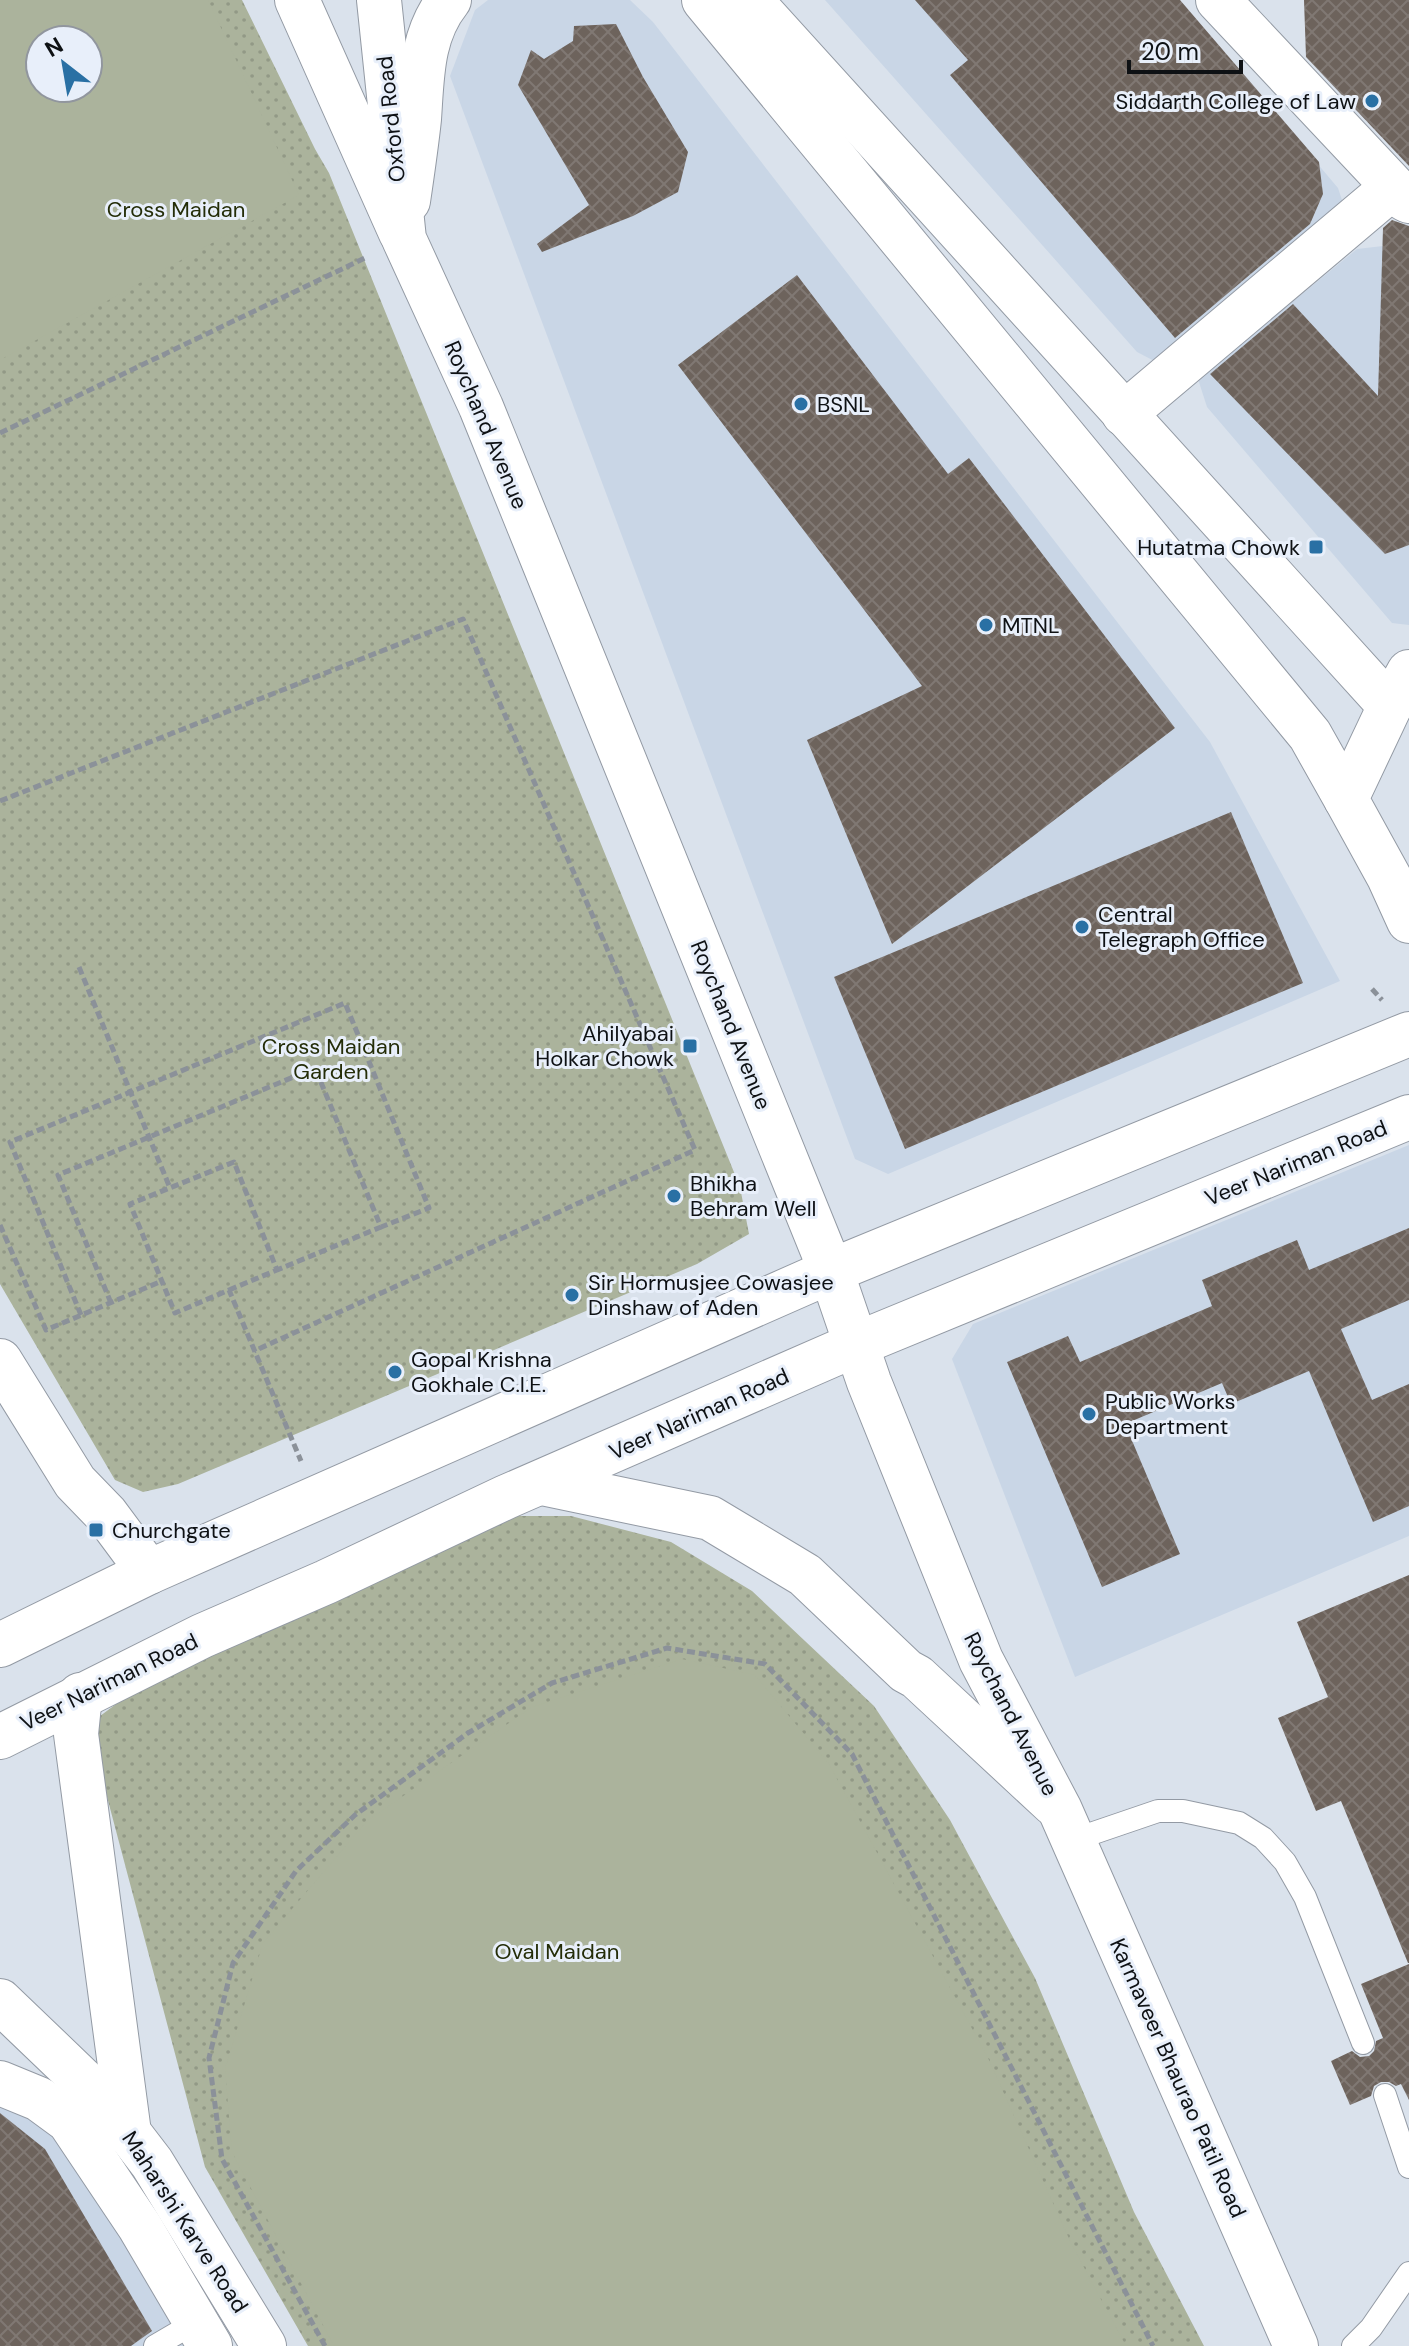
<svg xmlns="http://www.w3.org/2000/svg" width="1409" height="2346" font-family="'DM Sans',sans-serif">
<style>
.built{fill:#c9d6e6}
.grass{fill:url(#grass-dots);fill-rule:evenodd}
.pitch{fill:#abb39c;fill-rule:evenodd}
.building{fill:url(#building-cross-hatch)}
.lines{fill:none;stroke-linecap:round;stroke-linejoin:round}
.lane-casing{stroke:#939aa4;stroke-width:24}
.street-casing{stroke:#939aa4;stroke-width:46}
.secondary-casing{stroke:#939aa4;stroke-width:46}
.primary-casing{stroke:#939aa4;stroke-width:46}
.path{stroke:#8b9199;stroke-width:5;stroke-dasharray:8 4;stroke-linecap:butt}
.lane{stroke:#fff;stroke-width:22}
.street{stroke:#fff;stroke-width:44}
.secondary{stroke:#fff;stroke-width:44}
.primary{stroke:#fff;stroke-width:44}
.poi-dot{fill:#2970a4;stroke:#e8effa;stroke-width:3}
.labels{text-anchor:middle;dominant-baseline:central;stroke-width:6;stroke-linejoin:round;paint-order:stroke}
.poi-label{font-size:22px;fill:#0e1114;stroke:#e8effa;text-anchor:start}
.street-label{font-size:22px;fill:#0e1114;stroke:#e8effa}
.park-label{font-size:22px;fill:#242d08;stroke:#e8effa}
</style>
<defs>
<pattern id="grass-dots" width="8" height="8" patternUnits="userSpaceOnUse" patternTransform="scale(2)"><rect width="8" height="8" fill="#abb39c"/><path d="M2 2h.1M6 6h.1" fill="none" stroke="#929986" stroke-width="1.8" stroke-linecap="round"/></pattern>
<pattern id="building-cross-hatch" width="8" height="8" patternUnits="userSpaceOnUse" patternTransform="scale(2)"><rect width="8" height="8" fill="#6d635c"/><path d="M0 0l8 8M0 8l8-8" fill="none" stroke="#807873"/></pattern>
</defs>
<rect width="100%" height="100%" fill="#dae2ec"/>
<g class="built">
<polygon points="488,0 630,0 653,22 1210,742 1340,981 888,1174 855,1159 450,76 475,10"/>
<polygon points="825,0 1179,0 1338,188 1349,221 1164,366 1137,352"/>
<polygon points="1383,246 1409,248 1409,625 1392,623 1207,407 1198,379 1357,249"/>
<polygon points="1409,1145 1409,1536 1075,1677 952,1359 973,1324"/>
<polygon points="0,2094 57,2122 184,2346 0,2346"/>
</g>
<g class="grass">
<path d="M 0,0 L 242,0 L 315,149 L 329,173 L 740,1187 L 749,1234 L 697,1264 L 178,1484 L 143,1492 L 115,1480 L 0,1284 ZM 40,40 L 88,40 L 88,88 L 40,88 Z"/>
<polygon points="489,1516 571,1516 671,1542 752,1591 874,1706 950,1820 1035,1978 1134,2212 1204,2346 308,2346 205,2167 88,1725 194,1646"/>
</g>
<g class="pitch">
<path d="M 0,0 L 208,0 L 299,195 L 0,360 ZM 40,40 L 88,40 L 88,88 L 40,88 Z"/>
<polygon points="682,1659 755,1675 829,1764 989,2060 1071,2243 1126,2346 334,2346 232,2152 225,2069 263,1943 367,1821 532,1707"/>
</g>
<g class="building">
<polygon points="915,0 1180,0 1319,162 1323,194 1310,224 1175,338 950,75 968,60"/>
<polygon points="1304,0 1409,0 1409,166 1306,57"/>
<polygon points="616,24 643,77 688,152 678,192 633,216 542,252 537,244 589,205 518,85 531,50 544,59 573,41 574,26"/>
<polygon points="1392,220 1409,226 1409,545 1385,554 1210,374 1293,304 1378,396 1383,228"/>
<polygon points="797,275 948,474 969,458 1175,728 892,944 807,740 922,686 678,365"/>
<polygon points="1231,812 1303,983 905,1149 834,977"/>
<polygon points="1409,1228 1409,1300 1341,1329 1372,1400 1409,1384 1409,1506 1373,1522 1309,1371 1231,1404 1222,1383 1125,1424 1180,1554 1102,1587 1007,1362 1068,1336 1080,1362 1212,1306 1202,1280 1297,1240 1309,1270"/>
<polygon points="1409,1575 1409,1963 1408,1963 1341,1801 1316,1811 1278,1718 1328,1697 1297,1622"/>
<polygon points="1409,1964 1409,2100 1401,2084 1396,2086 1389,2082 1381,2082 1374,2086 1371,2096 1350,2105 1331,2061 1352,2051 1360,2057 1369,2056 1374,2051 1376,2041 1383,2038 1361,1984"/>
<polygon points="0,2113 45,2149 152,2331 131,2346 0,2346"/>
</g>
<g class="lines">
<defs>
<g id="lane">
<polyline points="1073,1840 1158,1811 1183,1811 1239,1823 1263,1838 1285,1862 1305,1897 1363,2043"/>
<polyline points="1385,2095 1409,2167"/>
<polyline points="155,2346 196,2322"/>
<polyline points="1353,2346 1371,2328 1409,2273"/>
</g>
<g id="street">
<polyline points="1218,0 1405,199 1409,201"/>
<polyline points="1124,414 1393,187"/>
</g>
<g id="secondary">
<polyline points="297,0 401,233"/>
<polyline points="704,0 1310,735 1346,799"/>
<polyline points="750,0 1390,706"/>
<path d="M 408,201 C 412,174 416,147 419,119 C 422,77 421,35 449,0"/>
<polyline points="0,1361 75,1482 106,1514 149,1572"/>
<polyline points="542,1483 710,1518 805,1575 906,1671 917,1677 1054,1804"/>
<polyline points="0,1645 149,1572 831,1271 1409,1034"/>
<polyline points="80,1695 76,1734 129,2133"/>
<polyline points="0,1737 202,1636 326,1582 506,1497 857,1344 1409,1117"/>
<polyline points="0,2001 99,2096 129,2133 152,2163 264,2346"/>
<polyline points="0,2083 39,2099 69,2121 140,2227 210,2346"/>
</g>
<g id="primary">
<polyline points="379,0 404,239 481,407 831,1271 869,1382 981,1660 1060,1810 1296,2346"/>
<polyline points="1409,672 1390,706 1346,799 1389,877 1409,921"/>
</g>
</defs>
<use href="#lane" class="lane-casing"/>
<use href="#street" class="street-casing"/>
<use href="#secondary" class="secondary-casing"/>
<use href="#primary" class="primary-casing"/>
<g class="path">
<polyline points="0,433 367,257"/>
<polyline points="0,801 463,619 695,1150 254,1351"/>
<polyline points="79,967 170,1188"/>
<polyline points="1372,989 1382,1000"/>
<polyline points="0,1225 46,1330 162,1281"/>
<polyline points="229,1290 277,1270 234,1162 130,1204 175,1313 229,1290 301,1461"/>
<polyline points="111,1303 58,1175 315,1068 381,1227 277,1270"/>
<polyline points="81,1315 10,1142 345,1003 429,1208 381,1227"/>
<polyline points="325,2346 222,2159 209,2058 233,1963 296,1871 355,1815 468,1733 552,1683 667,1648 765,1664 852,1754 1153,2346"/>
</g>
<use href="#lane" class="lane"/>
<use href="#street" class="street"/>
<use href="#secondary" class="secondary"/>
<use href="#primary" class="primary"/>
</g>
<g class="poi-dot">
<circle cx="1372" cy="101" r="8"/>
<circle cx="801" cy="404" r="8"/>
<rect x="1308" y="539" width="16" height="16" rx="4"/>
<circle cx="986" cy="625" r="8"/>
<circle cx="1082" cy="927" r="8"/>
<rect x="682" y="1038" width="16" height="16" rx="4"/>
<circle cx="674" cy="1196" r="8"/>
<circle cx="572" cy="1295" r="8"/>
<circle cx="395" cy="1372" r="8"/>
<circle cx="1089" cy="1414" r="8"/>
<rect x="88" y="1522" width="16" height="16" rx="4"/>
</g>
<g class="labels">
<g class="poi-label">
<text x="1356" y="101" text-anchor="end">Siddarth College of Law</text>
<text x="817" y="404">BSNL</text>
<text x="1300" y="547" text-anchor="end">Hutatma Chowk</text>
<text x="1002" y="625">MTNL</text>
<text x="1098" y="914">Central<tspan x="1098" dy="25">Telegraph Office</tspan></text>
<text x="674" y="1033" text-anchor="end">Ahilyabai<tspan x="674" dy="25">Holkar Chowk</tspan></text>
<text x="690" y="1183">Bhikha<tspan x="690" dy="25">Behram Well</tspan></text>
<text x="588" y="1282">Sir Hormusjee Cowasjee<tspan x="588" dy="25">Dinshaw of Aden</tspan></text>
<text x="411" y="1359">Gopal Krishna<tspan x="411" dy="25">Gokhale C.I.E.</tspan></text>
<text x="1105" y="1401">Public Works<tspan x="1105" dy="25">Department</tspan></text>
<text x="112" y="1530">Churchgate</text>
</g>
<g class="street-label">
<text transform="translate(391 119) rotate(-96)">Oxford Road</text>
<text transform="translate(486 425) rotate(67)">Roychand Avenue</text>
<text transform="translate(731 1025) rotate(68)">Roychand Avenue</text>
<text transform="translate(1296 1163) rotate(-22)">Veer Nariman Road</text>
<text transform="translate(699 1414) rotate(-24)">Veer Nariman Road</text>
<text transform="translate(109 1682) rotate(-26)">Veer Nariman Road</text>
<text transform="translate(1011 1714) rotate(63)">Roychand Avenue</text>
<text transform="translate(1178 2078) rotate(66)">Karmaveer Bhaurao Patil Road</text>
<text transform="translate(185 2222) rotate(57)">Maharshi Karve Road</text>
</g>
<g class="park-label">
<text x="176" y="209">Cross Maidan</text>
<text x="331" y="1046">Cross Maidan<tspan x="331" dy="25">Garden</tspan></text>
<text x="557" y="1951">Oval Maidan</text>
</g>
</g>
<g transform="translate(64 64) rotate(329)"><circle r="38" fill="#e8effa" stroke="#91969e" stroke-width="2"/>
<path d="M0-6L14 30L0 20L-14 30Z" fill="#2970a4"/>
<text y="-12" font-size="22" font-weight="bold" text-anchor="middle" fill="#0e1114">N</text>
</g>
<path d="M1129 60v12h112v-12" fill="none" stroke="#0e1114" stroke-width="4"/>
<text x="1141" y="60" font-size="24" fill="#0e1114" stroke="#e8effa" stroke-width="6" paint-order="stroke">20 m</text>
</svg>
